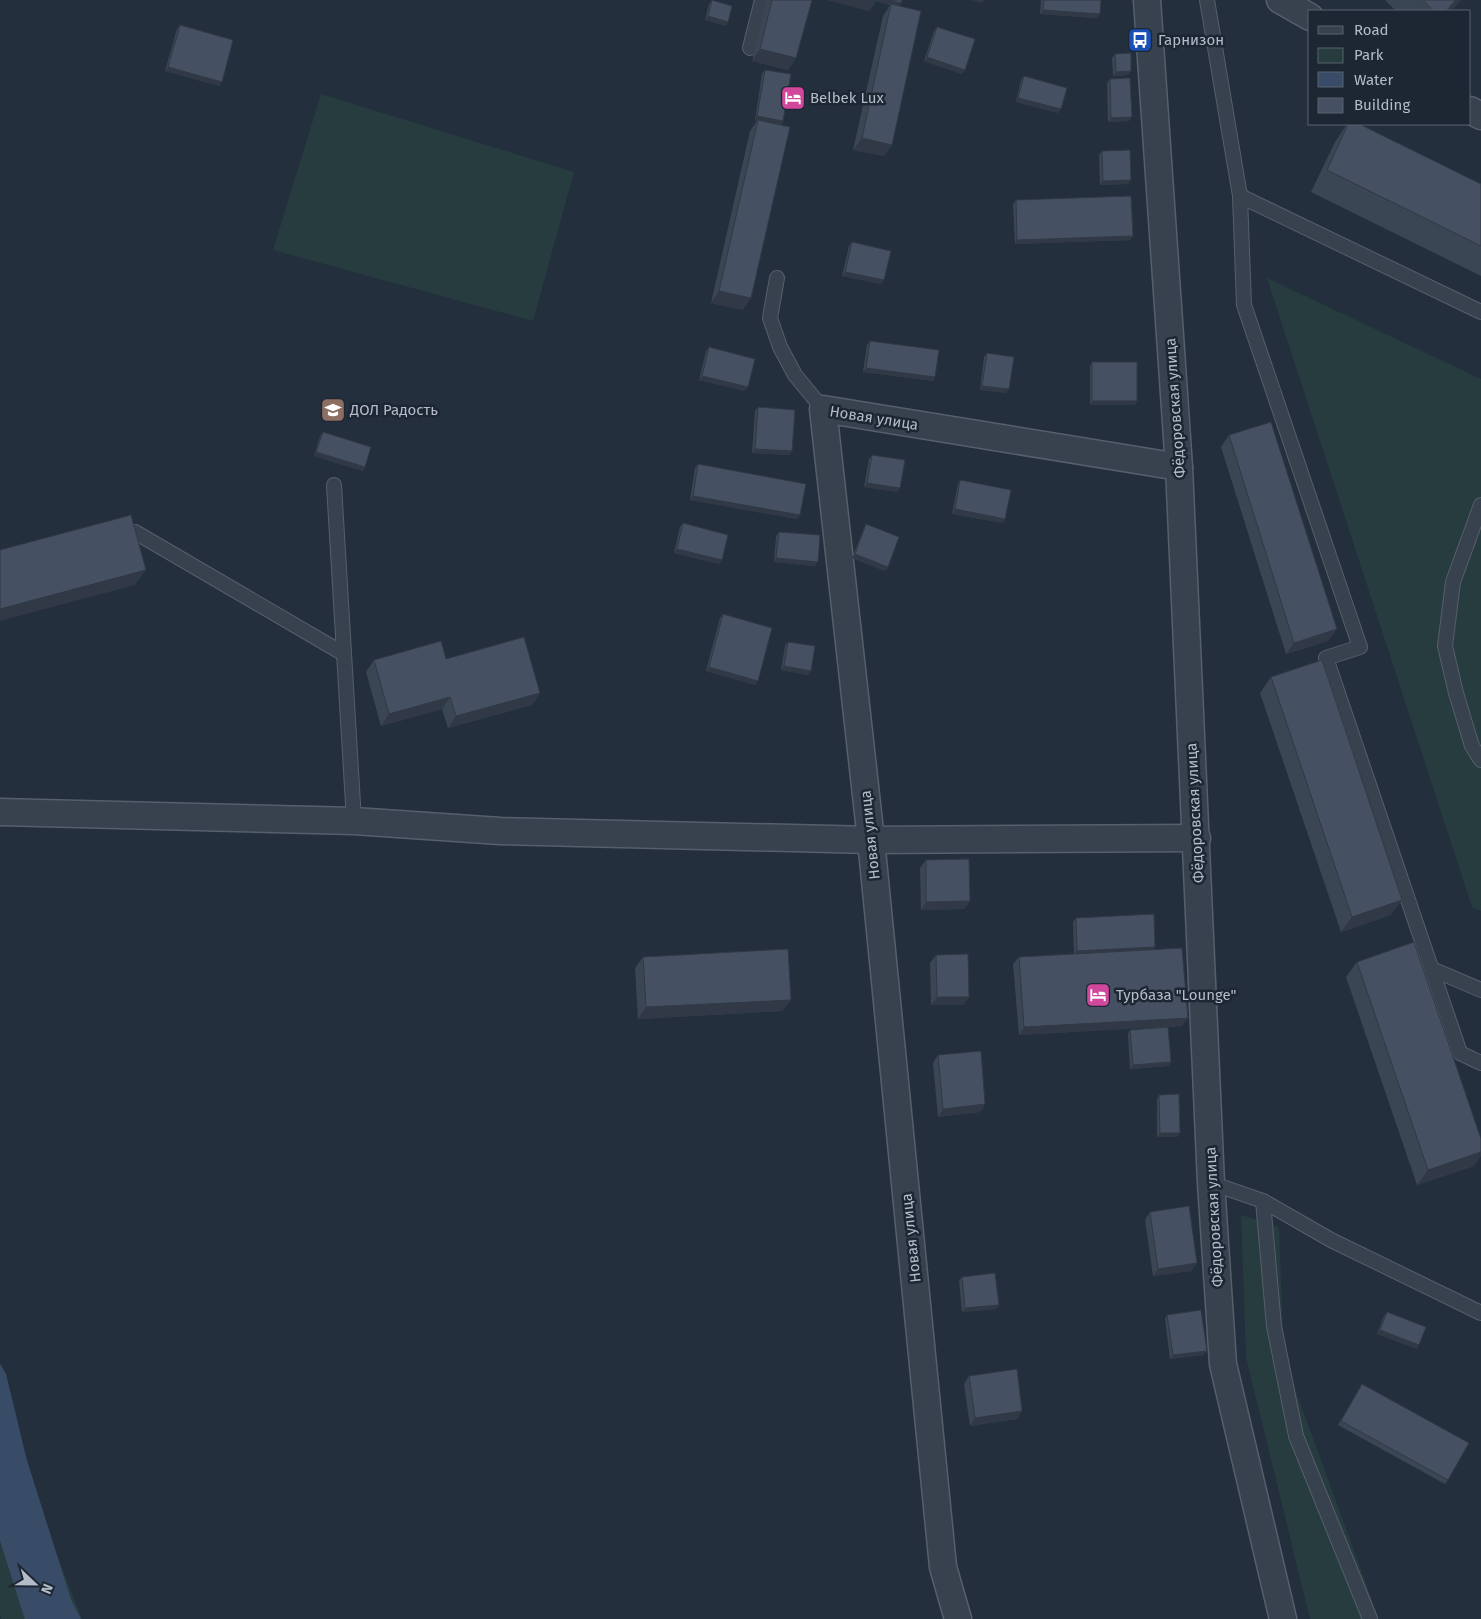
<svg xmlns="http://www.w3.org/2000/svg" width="1481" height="1619" font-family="'Fira Sans',sans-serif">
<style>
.green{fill:#263c3f}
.water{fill:#394c67}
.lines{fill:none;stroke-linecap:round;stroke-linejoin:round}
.river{stroke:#394c67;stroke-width:50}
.lane-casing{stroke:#565f6c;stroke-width:16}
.street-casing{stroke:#565f6c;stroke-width:29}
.lane{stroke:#38414e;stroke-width:14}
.street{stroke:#38414e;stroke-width:26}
.wall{fill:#3b4654}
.shaded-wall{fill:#303945}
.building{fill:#455162;stroke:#303945}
.labels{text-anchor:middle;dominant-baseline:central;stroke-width:5;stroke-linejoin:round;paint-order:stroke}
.poi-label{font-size:15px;fill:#b4bcc9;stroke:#1d2633;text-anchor:start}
.street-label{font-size:15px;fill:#b4bcc9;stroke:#1d2633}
</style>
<rect width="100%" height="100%" fill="#242f3e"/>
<g class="green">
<polygon points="321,94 574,172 533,321 273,250"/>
<polygon points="1267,278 1481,379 1481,911 1472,907"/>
<polygon points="1241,1215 1279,1227 1284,1359 1379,1619 1310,1619 1246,1357"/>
<polygon points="0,1411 82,1619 1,1619 0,1615"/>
</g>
<polygon class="water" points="0,1364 6,1374 51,1560 81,1619 51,1619 0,1459"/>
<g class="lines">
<polyline class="river" points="0,1458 51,1619"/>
<defs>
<g id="lane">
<polyline points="1207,0 1240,196 1244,305 1360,647 1326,658 1460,1053 1481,1063"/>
<polyline points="750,48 762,0"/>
<polyline points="1240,196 1481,312"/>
<polyline points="777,278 770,318 780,347 795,375 823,409"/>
<polyline points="334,485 354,821"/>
<polyline points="1481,505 1453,582 1445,646 1456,693 1472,746 1481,760"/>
<polyline points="135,532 344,654"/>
<polyline points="1432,969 1481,990"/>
<polyline points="1211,1183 1263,1201 1331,1240 1481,1313"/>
<polyline points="1263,1201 1274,1326 1296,1436 1370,1619"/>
</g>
<g id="street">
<polyline points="1147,0 1179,467 1211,1183 1223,1364 1283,1619"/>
<polyline points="1280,0 1310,17"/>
<polyline points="1470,110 1481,116"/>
<polyline points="0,812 354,821 500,831 871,840 1197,838"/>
<polyline points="958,1619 943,1567 871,840 823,409 1179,467"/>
</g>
</defs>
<use href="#lane" class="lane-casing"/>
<use href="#street" class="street-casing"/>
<use href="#lane" class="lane"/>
<use href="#street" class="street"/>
</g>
<g class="wall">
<polygon points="712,0 726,26 705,20 709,4"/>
<polygon points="767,0 812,0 796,58 788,70 752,61"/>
<polygon points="828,0 902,0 899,6 892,145 884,156 853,150 883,16 890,5 876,1 869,11"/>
<polygon points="1041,0 1101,0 1097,18 1040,14"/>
<polygon points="1385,0 1461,0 1451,11 1396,11"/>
<polygon points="180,25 222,82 219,86 165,71 177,29"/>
<polygon points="937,27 962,74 924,61 934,31"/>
<polygon points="1115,54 1131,71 1128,75 1113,76 1112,58"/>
<polygon points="765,70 783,121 781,125 743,310 711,303 750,131 757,121 755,120 762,74"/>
<polygon points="1024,76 1058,113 1016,102 1021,80"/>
<polygon points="1110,79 1129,121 1108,122 1107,83"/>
<polygon points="1347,124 1359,124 1481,184 1481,276 1311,192 1335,142"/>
<polygon points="1102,151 1131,180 1128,184 1100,185 1099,155"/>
<polygon points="1016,200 1133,236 1130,240 1015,244 1013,204"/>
<polygon points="852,242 884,280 881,284 842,276 849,246"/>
<polygon points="870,341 935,377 933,381 863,372 867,345"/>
<polygon points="709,347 745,391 699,380 706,351"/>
<polygon points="987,353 1006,393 980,390 984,357"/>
<polygon points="1092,362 1135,405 1090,405 1090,366"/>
<polygon points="758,407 790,455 752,453 755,411"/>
<polygon points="323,432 365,467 363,471 314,456 320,436"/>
<polygon points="1229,435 1328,641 1286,654 1221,447"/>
<polygon points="872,455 900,488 897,492 864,487 869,459"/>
<polygon points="698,464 800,515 797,519 690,500 695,468"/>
<polygon points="960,480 1005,519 1003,523 952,514 958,484"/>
<polygon points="683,523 719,564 674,553 680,527"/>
<polygon points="866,524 888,567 885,571 852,558 864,528"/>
<polygon points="779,532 815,566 774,562 776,536"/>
<polygon points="723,614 758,681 755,685 706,671 720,618"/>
<polygon points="788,642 808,675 781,670 785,646"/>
<polygon points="446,659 540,693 532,705 448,728 442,709 381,726 366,672 374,660"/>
<polygon points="1271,677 1391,915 1341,932 1260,693"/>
<polygon points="926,860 970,901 964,909 921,910 920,868"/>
<polygon points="1076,918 1154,949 1182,1026 1168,1027 1171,1062 1168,1066 1130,1069 1128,1034 1130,1030 1157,1027 1019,1035 1013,964 1019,957 1074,954 1073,922"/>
<polygon points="936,955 969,997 963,1005 931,1005 930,963"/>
<polygon points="643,957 791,1000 782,1011 638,1019 635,968"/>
<polygon points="1357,962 1474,1166 1417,1185 1346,977"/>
<polygon points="938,1055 985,1104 980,1112 938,1117 933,1063"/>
<polygon points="1159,1095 1177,1137 1157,1137 1157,1099"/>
<polygon points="1150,1212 1197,1263 1191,1271 1153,1276 1145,1220"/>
<polygon points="962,1277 996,1309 962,1312 959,1281"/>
<polygon points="1387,1312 1419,1345 1417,1349 1377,1334 1384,1316"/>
<polygon points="1167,1315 1204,1355 1170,1359 1165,1319"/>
<polygon points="969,1376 1022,1411 1017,1419 970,1426 964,1384"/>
<polygon points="1362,1384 1448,1480 1445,1484 1338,1425"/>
</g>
<g class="shaded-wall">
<polygon points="828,0 890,0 901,3 898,7 876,1 869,11"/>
<polygon points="970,0 984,0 982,3"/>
<polygon points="1456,0 1461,0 1451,11 1446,11"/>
<polygon points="1043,10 1100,14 1097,18 1040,14"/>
<polygon points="708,16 728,22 726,26 705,20"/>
<polygon points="760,49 796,58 788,70 752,61"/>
<polygon points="927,57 965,70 962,74 924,61"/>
<polygon points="168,67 222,82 219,86 165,71"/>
<polygon points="1131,71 1128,75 1113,76 1116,72"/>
<polygon points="1018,98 1061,109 1058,113 1016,102"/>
<polygon points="757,116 783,121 781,125 755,120"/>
<polygon points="1132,117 1129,121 1108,122 1111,118"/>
<polygon points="862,138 892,145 884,156 853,150"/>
<polygon points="1131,180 1128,184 1100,185 1103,181"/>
<polygon points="1133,236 1130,240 1015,244 1017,240"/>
<polygon points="845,272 884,280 881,284 842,276"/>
<polygon points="719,291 751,298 743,310 711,303"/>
<polygon points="866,368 935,377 933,381 863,372"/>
<polygon points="702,376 748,387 745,391 699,380"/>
<polygon points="982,386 1009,389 1006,393 980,390"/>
<polygon points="1092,401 1137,401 1135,405 1090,405"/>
<polygon points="755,449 792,451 790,455 752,453"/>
<polygon points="316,452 365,467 363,471 314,456"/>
<polygon points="867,483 900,488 897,492 864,487"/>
<polygon points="693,496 800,515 797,519 690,500"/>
<polygon points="955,509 1005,519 1003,523 952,514"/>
<polygon points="677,549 722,560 719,564 674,553"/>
<polygon points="855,554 888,567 885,571 852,558"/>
<polygon points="776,558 818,562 815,566 774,562"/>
<polygon points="146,570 135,585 0,621 0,609"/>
<polygon points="1337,629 1328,641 1286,654 1294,643"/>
<polygon points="784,666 811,671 808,675 781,670"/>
<polygon points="709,667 758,681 755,685 706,671"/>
<polygon points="540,693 532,705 448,728 456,716"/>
<polygon points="450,697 442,709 381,726 389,714"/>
<polygon points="1402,900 1391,915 1341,932 1352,917"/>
<polygon points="970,901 964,909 921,910 926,902"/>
<polygon points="1155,947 1152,951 1074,955 1077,951"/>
<polygon points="937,997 969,997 963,1005 931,1005"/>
<polygon points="791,1000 782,1011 638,1019 646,1007"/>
<polygon points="1188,1018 1182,1026 1019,1035 1024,1027"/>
<polygon points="1171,1062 1168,1066 1130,1069 1133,1065"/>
<polygon points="985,1104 980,1112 938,1117 943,1109"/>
<polygon points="1160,1133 1180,1133 1177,1137 1157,1137"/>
<polygon points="1481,1152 1481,1156 1474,1166 1417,1185 1428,1170"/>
<polygon points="1197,1263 1191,1271 1153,1276 1158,1269"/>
<polygon points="999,1305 996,1309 962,1312 965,1308"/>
<polygon points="1380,1330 1419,1345 1417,1349 1377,1334"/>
<polygon points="1207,1351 1204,1355 1170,1359 1173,1355"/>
<polygon points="1022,1411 1017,1419 970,1426 975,1418"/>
</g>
<g class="building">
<polygon points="712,0 732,6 728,22 708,16"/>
<polygon points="772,0 812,0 796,58 760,49"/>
<polygon points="890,0 902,0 901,3"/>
<polygon points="1044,0 1101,0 1100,14 1043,10"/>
<polygon points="1423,0 1456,0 1446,11 1434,11"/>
<polygon points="891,4 921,11 892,145 862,138"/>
<polygon points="180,25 233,40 222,82 168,67"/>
<polygon points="937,27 975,39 965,70 927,57"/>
<polygon points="1131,53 1131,71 1116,72 1115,54"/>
<polygon points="765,70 791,74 783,121 757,116"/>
<polygon points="1024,76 1067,88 1061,109 1018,98"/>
<polygon points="1130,78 1132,117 1111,118 1110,79"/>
<polygon points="758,120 790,127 751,298 719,291"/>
<polygon points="1348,124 1359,124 1481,184 1481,246 1327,170"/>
<polygon points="1130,150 1131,180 1103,181 1102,151"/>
<polygon points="1131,196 1133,236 1017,240 1016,200"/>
<polygon points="852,242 891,251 884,280 845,272"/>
<polygon points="870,341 939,350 935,377 866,368"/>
<polygon points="709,347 755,359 748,387 702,376"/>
<polygon points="987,353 1014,357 1009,389 982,386"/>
<rect x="1092" y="362" width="45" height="39"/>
<polygon points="758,407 795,410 792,451 755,449"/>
<polygon points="1271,422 1337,629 1294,643 1229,435"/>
<polygon points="323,432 371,447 365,467 316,452"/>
<polygon points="872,455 905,460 900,488 867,483"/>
<polygon points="698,464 806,484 800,515 693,496"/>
<polygon points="960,480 1011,490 1005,519 955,509"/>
<polygon points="131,515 146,570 0,609 0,550"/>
<polygon points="683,523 728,535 722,560 677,549"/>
<polygon points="866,524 899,537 888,567 855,554"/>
<polygon points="779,532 820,535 818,562 776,558"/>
<polygon points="723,614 772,628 758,681 709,667"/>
<polygon points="524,637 540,693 456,716 450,697 389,714 374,660 441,641 446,659"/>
<polygon points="788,642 815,646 811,671 784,666"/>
<polygon points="1322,660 1402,900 1352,917 1271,677"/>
<polygon points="969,859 970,901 926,902 926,860"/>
<polygon points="1154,914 1155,947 1077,951 1076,918"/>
<polygon points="1414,942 1481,1139 1481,1152 1428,1170 1357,962"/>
<polygon points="1182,948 1188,1018 1024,1027 1019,957"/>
<polygon points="788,949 791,1000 646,1007 643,957"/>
<polygon points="968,954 969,997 937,997 936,955"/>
<polygon points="1168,1027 1171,1062 1133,1065 1130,1030"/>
<polygon points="981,1051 985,1104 943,1109 938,1055"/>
<polygon points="1179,1094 1180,1133 1160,1133 1159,1095"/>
<polygon points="1189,1206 1197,1263 1158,1269 1150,1212"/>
<polygon points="995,1273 999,1305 965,1308 962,1277"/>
<polygon points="1201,1310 1207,1351 1173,1355 1167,1315"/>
<polygon points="1387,1312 1426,1327 1419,1345 1380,1330"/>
<polygon points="1017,1369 1022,1411 975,1418 969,1376"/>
<polygon points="1362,1384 1469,1443 1448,1480 1341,1421"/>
</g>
<defs>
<symbol id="bus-square" viewBox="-11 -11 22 22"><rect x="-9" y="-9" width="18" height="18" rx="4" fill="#1a4fb4" stroke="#1d2633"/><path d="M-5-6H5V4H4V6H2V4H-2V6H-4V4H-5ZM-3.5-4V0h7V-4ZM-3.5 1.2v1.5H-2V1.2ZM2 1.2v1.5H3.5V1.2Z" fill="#fff"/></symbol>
<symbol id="hotel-square" viewBox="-11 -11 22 22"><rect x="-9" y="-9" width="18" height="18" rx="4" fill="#d1479c" stroke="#1d2633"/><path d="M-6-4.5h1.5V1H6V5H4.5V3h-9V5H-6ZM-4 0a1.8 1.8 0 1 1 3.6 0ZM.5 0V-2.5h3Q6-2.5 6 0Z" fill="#fff"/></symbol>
<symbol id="school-square" viewBox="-11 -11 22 22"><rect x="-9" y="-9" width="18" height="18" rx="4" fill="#8d6e63" stroke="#1d2633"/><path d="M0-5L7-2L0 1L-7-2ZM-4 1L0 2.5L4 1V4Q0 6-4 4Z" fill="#fff"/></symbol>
</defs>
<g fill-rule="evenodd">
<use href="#bus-square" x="1126" y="26" width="28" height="28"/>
<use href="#hotel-square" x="779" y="84" width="28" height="28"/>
<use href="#school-square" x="319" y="396" width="28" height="28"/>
<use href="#hotel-square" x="1084" y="981" width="28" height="28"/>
</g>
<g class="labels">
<g class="poi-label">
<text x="1158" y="40">Гарнизон</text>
<text x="810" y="98">Belbek Lux</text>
<text x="350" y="410">ДОЛ Радость</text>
<text x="1116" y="995">Турбаза "Lounge"</text>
</g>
<g class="street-label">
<text transform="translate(1175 408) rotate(-94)">Фёдоровская улица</text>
<text transform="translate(874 418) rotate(9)">Новая улица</text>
<text transform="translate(1195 813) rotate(-93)">Фёдоровская улица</text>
<text transform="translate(870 835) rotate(-96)">Новая улица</text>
<text transform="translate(1214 1217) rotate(-93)">Фёдоровская улица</text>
<text transform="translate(911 1238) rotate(-96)">Новая улица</text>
</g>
</g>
<rect x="1308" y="10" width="162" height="115" fill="#1d2633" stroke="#59626f"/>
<rect x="1318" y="26" width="25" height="8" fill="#38414e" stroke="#59626f"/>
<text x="1354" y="35" font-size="15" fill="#b4bcc9">Road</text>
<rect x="1318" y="48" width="25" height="15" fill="#263c3f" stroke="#59626f"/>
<text x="1354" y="60" font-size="15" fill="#b4bcc9">Park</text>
<rect x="1318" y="72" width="25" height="15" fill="#394c67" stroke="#59626f"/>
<text x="1354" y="85" font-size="15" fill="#b4bcc9">Water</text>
<rect x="1318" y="98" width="25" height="15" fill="#455162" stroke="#59626f"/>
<text x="1354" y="110" font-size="15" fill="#b4bcc9">Building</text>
<g transform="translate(35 1584) rotate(112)" stroke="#1d2633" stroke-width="4" paint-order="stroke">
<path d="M0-4L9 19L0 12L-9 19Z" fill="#b4bcc9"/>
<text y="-8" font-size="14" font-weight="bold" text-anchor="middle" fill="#b4bcc9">N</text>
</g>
</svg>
